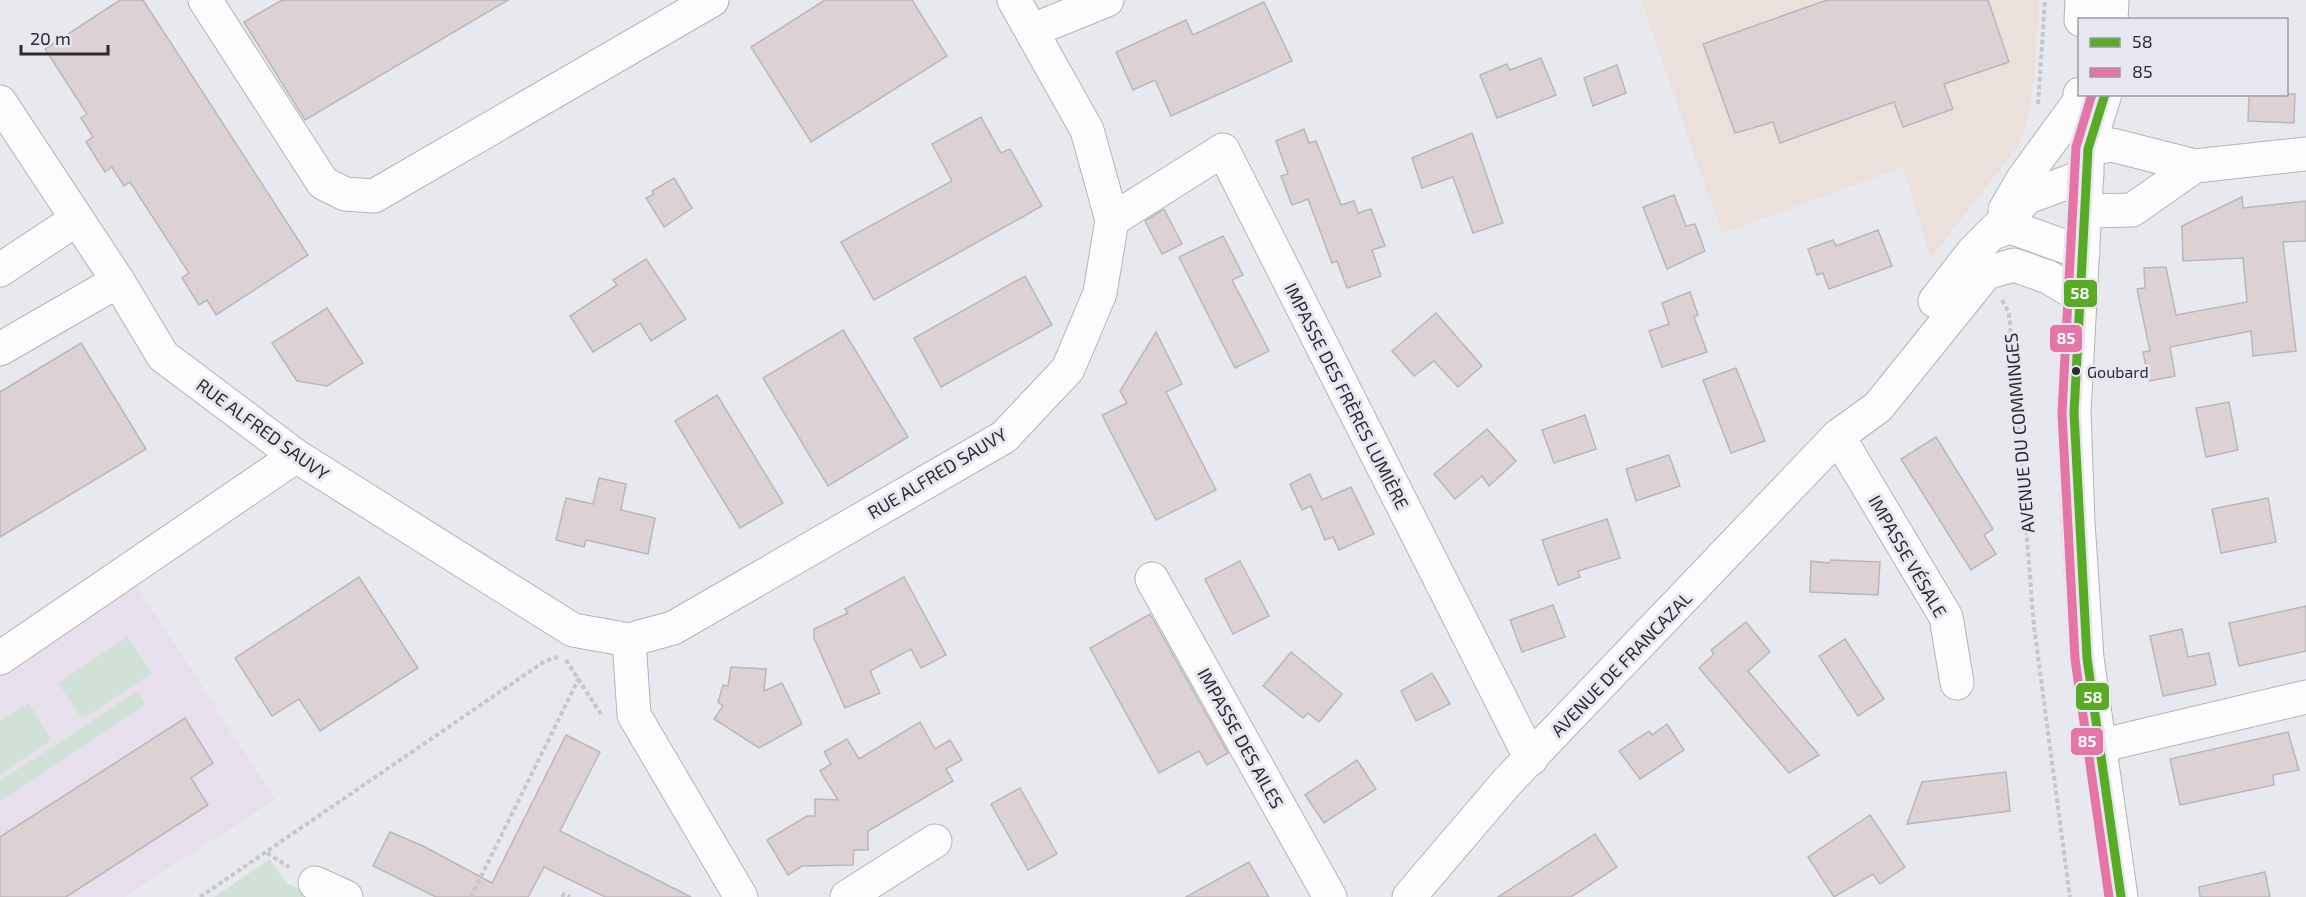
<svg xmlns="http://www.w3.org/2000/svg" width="2306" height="897" font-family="'Exo 2',sans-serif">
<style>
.commercial{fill:#ece0dc}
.education{fill:#e7e0ec}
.green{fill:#d0e2d8}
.building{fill:#dcd1d3;stroke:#b9b7b9;stroke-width:1.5}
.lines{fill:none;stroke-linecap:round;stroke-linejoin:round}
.minor-casing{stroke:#b3b4b8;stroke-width:35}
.major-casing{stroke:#b3b4b8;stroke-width:35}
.path{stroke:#c7c7ca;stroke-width:4;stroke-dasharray:4.5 3;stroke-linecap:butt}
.minor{stroke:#fcfcfc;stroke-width:33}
.major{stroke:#fcfcfc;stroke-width:33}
.bus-1-casing{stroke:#e6e7f0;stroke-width:14}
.bus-2-casing{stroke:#e6e7f0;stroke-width:14}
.bus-1{stroke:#58ac25;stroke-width:9}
.bus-2{stroke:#e675a7;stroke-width:9}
.bus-dot{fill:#2c2c30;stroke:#e6e7f0;stroke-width:2}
.labels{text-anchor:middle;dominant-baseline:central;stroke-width:6;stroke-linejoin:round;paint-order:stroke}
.bus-label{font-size:16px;fill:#2c2c30;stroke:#e6e7f0;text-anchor:start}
.street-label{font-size:18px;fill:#2c2c30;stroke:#e6e7f0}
.line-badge{stroke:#e6e7f0;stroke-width:2}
.badge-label{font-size:16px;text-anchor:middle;font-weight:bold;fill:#fff}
</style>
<rect width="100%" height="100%" fill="#e8e9ee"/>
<polygon class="commercial" points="1641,0 2039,0 2034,78 2027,123 2019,145 1931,258 1903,167 1722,234"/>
<polygon class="education" points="119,558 275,799 125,897 0,897 0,638"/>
<g class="green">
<polygon points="128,637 152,673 82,719 58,683"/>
<polygon points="137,691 146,704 0,801 0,781"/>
<polygon points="29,703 52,740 0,774 0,721"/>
<polygon points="270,859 286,883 311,894 310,897 214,897"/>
</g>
<g class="building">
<polygon points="120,0 143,0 308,255 216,315 207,300 199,305 182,278 189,273 130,182 124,186 112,167 105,172 86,142 93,137 81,118 87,114 45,49"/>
<polygon points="282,0 508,0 305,120 244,22"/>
<polygon points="825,0 912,0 947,56 811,142 751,47"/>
<polygon points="1827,0 1988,0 2009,62 1944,84 1953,109 1903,127 1894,102 1780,143 1773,122 1735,133 1703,44"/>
<polygon points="1264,2 1292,61 1171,116 1155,80 1133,90 1116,52 1186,20 1193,35"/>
<polygon points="1541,58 1556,95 1497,118 1480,75 1507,64 1510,70"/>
<polygon points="1617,65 1626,93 1593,106 1584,78"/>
<polygon points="2249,94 2295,94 2294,123 2248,121"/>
<polygon points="981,117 1001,153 1010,149 1042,206 874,300 841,242 952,181 932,144"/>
<polygon points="1304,129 1309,143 1316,141 1341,205 1354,201 1358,213 1371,209 1385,246 1372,250 1381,276 1347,288 1337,261 1332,263 1308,199 1292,205 1281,176 1288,174 1276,141"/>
<polygon points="1472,133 1503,223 1473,233 1453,177 1422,188 1412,158"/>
<polygon points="674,178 692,208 664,227 646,198 654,194 652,191"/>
<polygon points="1674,195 1686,226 1695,224 1705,251 1667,269 1643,207"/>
<polygon points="2242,197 2243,208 2306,201 2306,241 2283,242 2296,351 2253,356 2251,331 2170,347 2175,376 2149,381 2143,352 2150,351 2137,289 2145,288 2144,268 2166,267 2176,315 2247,302 2243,258 2183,261 2182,226"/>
<polygon points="1164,209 1182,244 1162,254 1145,221"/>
<polygon points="1878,230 1892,266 1829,289 1823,273 1817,275 1808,249 1833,240 1836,246"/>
<polygon points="1223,236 1243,275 1232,280 1269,351 1235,368 1179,257"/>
<polygon points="646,259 686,319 651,341 640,323 593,352 570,316 617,285 613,280"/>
<polygon points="1025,276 1052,325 941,387 914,338"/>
<polygon points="1690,292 1698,315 1694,317 1707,352 1662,367 1649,331 1669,324 1662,303"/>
<polygon points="327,308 363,363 327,386 297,381 272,343"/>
<polygon points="1436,313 1482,366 1458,387 1434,361 1414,376 1392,351"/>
<polygon points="843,330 908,437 828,486 763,378"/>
<polygon points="1156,332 1182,384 1166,392 1216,490 1156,520 1102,415 1127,403 1120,391"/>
<polygon points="81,343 146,449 0,537 0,392"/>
<polygon points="1736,368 1765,441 1731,453 1703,380"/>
<polygon points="717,395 783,503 740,528 675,421"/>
<polygon points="2229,402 2238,450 2206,457 2196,408"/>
<polygon points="1585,415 1596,449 1554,463 1542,430"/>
<polygon points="1487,429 1516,461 1489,486 1482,476 1455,499 1434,474"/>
<polygon points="1936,437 1993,529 1984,535 1996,554 1971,570 1901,459"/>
<polygon points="1669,455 1680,486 1636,501 1626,469"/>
<polygon points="1310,474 1322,500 1351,487 1374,534 1339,550 1333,537 1325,540 1311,506 1302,510 1290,484"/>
<polygon points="599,478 626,484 621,510 655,518 648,554 586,540 584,547 556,540 566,498 593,504"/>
<polygon points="2268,498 2276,542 2221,553 2212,509"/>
<polygon points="1607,519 1620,558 1578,571 1580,577 1558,585 1542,540"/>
<polygon points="1831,560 1880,562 1878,595 1810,592 1811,561 1829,563"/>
<polygon points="1240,561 1269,616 1233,634 1205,579"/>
<polygon points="359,577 418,668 320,731 299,699 272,716 235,658"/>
<polygon points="904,577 946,655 921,668 911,649 870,671 880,693 845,708 814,638 814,629 848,613 845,609"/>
<polygon points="1553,605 1565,637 1522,652 1510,620"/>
<polygon points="2306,606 2306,651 2239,666 2229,623"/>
<polygon points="1150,614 1228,753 1207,765 1199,751 1159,773 1090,648"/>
<polygon points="1746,622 1770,652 1748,671 1819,755 1789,773 1699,668 1714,654 1711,650"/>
<polygon points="2182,629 2188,657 2209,653 2216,685 2163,696 2150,636"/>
<polygon points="1845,639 1884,699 1858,716 1819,656"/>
<polygon points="1291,652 1342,694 1319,722 1308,713 1303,718 1263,686"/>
<polygon points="731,667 766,669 764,691 782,683 802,724 759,748 714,719 723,706 718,702 723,685 728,686"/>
<polygon points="1432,673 1450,704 1416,721 1401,691"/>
<polygon points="185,718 213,763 191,778 208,805 66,897 0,897 0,837"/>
<polygon points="920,722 935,749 950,740 962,760 946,769 953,781 868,831 868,850 854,850 853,865 802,866 788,875 767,840 807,816 815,816 815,799 838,800 820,771 831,764 824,752 847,739 859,759"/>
<polygon points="1667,724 1684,750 1640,779 1619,751 1649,731 1652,735"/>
<polygon points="2288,732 2299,770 2273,775 2274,785 2180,805 2170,759"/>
<polygon points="566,735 600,752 560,831 691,897 605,897 544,867 528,897 436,897 373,866 390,832 423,846 492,883"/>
<polygon points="1357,760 1376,789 1324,823 1305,795"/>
<polygon points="2006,772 2010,811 1907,824 1922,782"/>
<polygon points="1020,788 1057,854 1028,870 991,804"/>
<polygon points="1870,815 1905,867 1880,884 1873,874 1834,897 1808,857"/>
<polygon points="1595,834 1617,867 1571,897 1498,897"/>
<polygon points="1249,862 1269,897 1186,897"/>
<polygon points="2265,872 2270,897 2200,897 2199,887"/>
</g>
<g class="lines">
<defs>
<g id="minor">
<polyline points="205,0 323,183 345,194 374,196 712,0"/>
<polyline points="1033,30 1107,0"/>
<polyline points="0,102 118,281 163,356 296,456 573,630 629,640"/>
<polyline points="2088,149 2112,145 2195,166 2306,154"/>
<polyline points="2005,210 2023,179 2080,101"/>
<polyline points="2085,211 2132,210 2195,166"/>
<polyline points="1112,220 1223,150 1531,759"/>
<polyline points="1992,233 2010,227 2083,253"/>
<polyline points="0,270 77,219"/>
<polyline points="1935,301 1973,252 2028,197 2087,175"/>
<polyline points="0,349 118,281"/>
<polyline points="1838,436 1946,617 1957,683"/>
<polyline points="1152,579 1330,897"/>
<polyline points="0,658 296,456"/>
<polyline points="2099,746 2306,697"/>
<polyline points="315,883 346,897"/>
<polyline points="741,897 634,715 629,640 673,628 1004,437 1068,369 1100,293 1112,220 1087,130 1014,0"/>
<polyline points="847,897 935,841"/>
<polyline points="1409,897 1508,781 1838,436 1878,407 1986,273 2014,265 2048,277 2080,296"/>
</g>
<g id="major">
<polyline points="2081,20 2082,0"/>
<polyline points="2111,20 2112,0"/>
<polyline points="2080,94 2088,149 2074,413 2078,522 2087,658 2121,897"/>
<polyline points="2089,144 2105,94"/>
</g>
</defs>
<use href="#minor" class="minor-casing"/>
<use href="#major" class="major-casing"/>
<g class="path">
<polyline points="2038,104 2045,0"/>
<polyline points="2002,300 2009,313 2034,627 2070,897"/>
<polyline points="566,660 601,714"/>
<polyline points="267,853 289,867"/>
<polyline points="200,897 545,661 558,657"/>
<polyline points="471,897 579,678"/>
<polyline points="562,897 564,894 570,897"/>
</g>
<use href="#minor" class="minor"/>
<use href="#major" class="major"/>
<defs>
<polyline id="bus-1" points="2105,94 2088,149 2074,413 2087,658 2121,897"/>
<polyline id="bus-2" points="2092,94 2076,147 2062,413 2075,659 2109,897"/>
</defs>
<use href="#bus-1" class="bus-1-casing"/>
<use href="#bus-2" class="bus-2-casing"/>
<use href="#bus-1" class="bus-1"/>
<use href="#bus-2" class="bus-2"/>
</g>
<circle class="bus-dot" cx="2076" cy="371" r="5"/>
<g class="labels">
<g class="bus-label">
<text x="2087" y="371">Goubard</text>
</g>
<g class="street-label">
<text transform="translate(1347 396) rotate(63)">IMPASSE DES FRÈRES LUMIÈRE</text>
<text transform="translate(263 429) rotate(36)">RUE ALFRED SAUVY</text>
<text transform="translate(2019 433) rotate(-95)">AVENUE DU COMMINGES</text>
<text transform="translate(937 473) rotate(-31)">RUE ALFRED SAUVY</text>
<text transform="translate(1908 556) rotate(60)">IMPASSE VÉSALE</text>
<text transform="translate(1621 664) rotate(-46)">AVENUE DE FRANCAZAL</text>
<text transform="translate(1241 738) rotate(61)">IMPASSE DES AILES</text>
</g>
</g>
<g class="line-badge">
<rect x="2063" y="279" width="35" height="29" rx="6" fill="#58ac25"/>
<rect x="2049" y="324" width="34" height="29" rx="6" fill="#e675a7"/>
<rect x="2075" y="682" width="35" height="29" rx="6" fill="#58ac25"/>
<rect x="2070" y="727" width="34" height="29" rx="6" fill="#e675a7"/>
</g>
<g class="badge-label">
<text x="2080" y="299">58</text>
<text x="2066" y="344">85</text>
<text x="2093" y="703">58</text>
<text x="2087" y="747">85</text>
</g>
<rect x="2078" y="18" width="210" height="78" fill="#e6e7f0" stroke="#9c9ca3" stroke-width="1.5"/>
<rect x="2090" y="38" width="30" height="9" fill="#58ac25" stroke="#9c9ca3" stroke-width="1.5"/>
<text x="2132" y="48" font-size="18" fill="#2c2c30">58</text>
<rect x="2090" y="68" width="30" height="9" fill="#e675a7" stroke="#9c9ca3" stroke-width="1.5"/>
<text x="2132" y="78" font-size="18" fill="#2c2c30">85</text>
<path d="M21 45v9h87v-9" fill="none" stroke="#2c2c30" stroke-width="3"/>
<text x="30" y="45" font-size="18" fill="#2c2c30" stroke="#e6e7f0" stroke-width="4.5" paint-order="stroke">20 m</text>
</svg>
